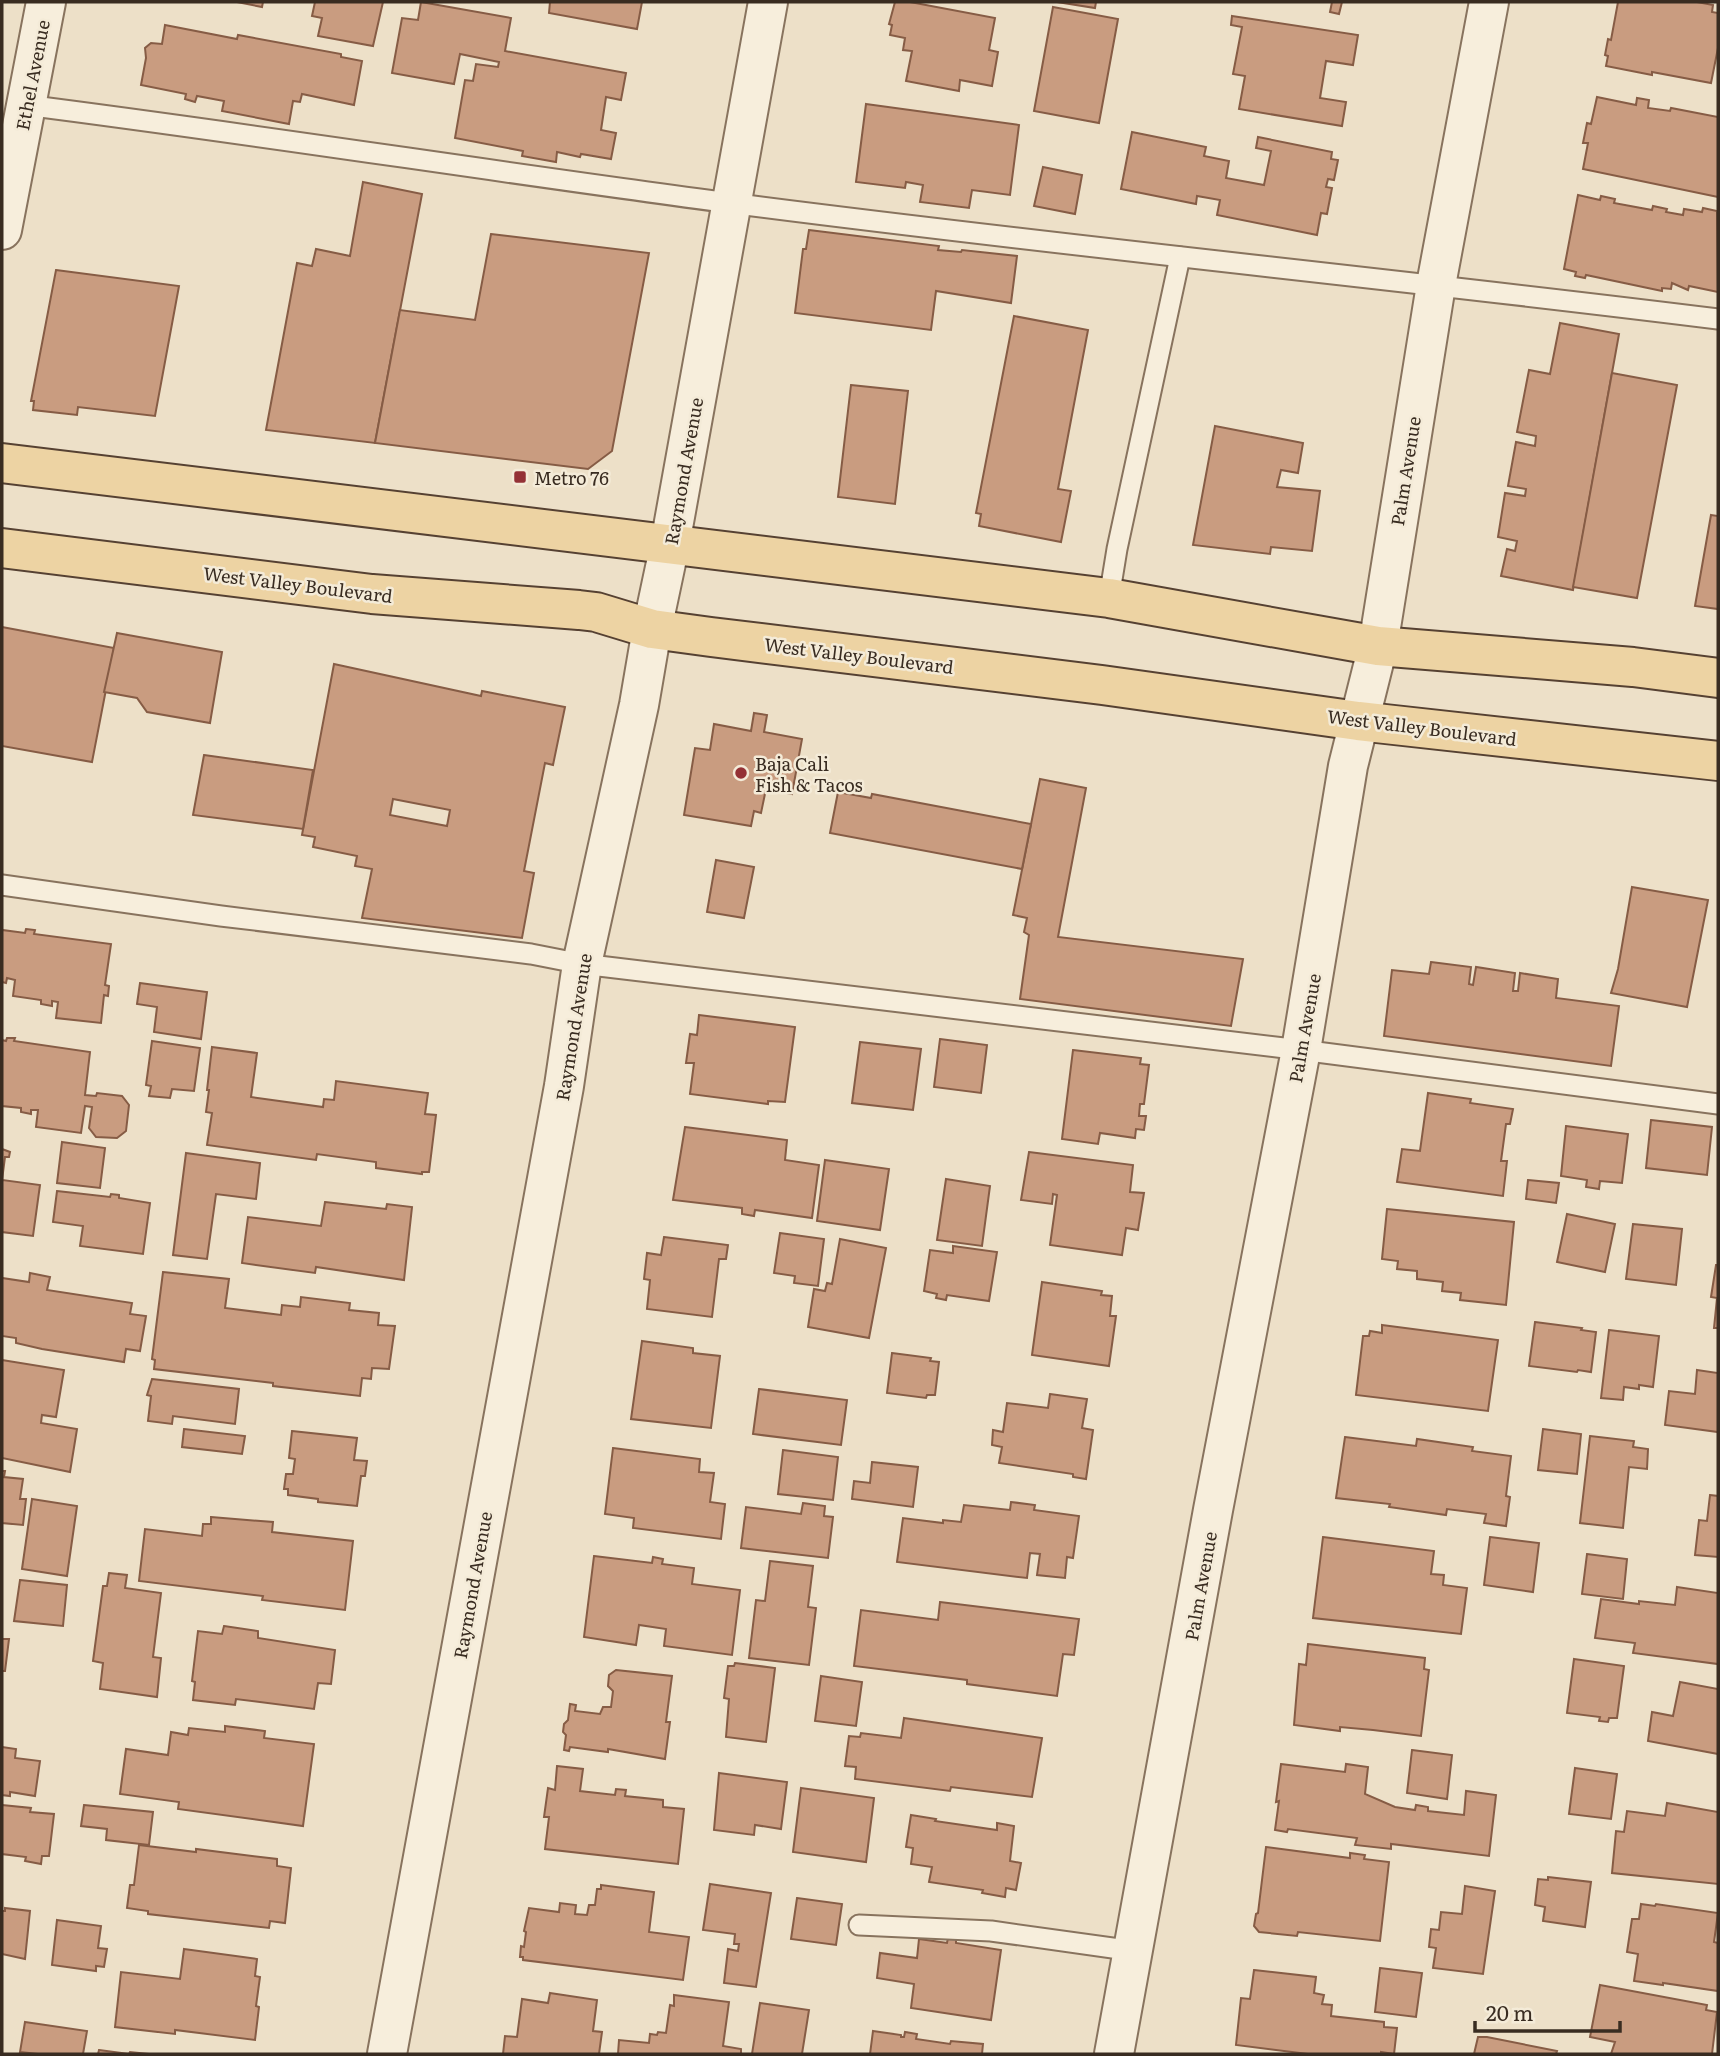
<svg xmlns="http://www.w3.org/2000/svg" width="1720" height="2056" font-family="Literata,serif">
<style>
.building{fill:#c99c80;stroke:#865c45;stroke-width:2;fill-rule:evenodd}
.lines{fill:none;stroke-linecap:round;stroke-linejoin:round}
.lane-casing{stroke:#88735e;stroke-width:23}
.street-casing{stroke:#88735e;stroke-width:42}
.primary-casing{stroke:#564132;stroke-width:42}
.lane{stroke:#f7eedc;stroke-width:19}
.street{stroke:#f7eedc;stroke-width:38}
.primary{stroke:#edd3a3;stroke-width:38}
.poi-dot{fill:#943135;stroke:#f4ebd8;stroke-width:2.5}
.labels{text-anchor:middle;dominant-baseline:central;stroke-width:5;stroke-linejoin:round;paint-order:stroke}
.street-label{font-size:18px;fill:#392c21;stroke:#f4ebd8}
.poi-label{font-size:18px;fill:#392c21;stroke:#f4ebd8;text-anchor:start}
</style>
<rect width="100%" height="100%" fill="#ede0c8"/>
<g class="building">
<polygon points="237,2 263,2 262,7"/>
<polygon points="315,2 383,2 373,46 318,36 322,18 312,16"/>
<polygon points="421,2 511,18 505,51 626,73 621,100 606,97 601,130 616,133 611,159 581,154 580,157 557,152 556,162 522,156 523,151 455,138 465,80 473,81 476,64 498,67 499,62 460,54 454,84 392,73 402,18 418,20"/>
<polygon points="550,2 642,2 637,29 549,13"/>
<polygon points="895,2 910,2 995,18 989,50 998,52 992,86 960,80 959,91 906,81 912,51 903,50 905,38 890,35 892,25 889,24"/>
<polygon points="1057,2 1096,2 1095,8"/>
<polygon points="1332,2 1342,2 1339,14 1330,12"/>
<polygon points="1618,2 1697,2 1713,5 1712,12 1718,13 1718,48 1711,83 1652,72 1652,75 1606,66 1608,56 1605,55 1608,39 1611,40"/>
<polygon points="1053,7 1118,19 1099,123 1034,111"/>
<polygon points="1232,16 1358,35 1353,65 1326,61 1320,98 1346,102 1342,126 1239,109 1245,76 1233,74 1242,27 1231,25"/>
<polygon points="165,25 237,39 238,35 341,54 341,57 362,61 354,105 302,94 300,102 293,101 289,124 222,111 224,101 197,96 195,102 185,99 186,94 141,85 146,58 145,48 151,43 162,44"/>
<polygon points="1597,97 1636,105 1637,98 1649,100 1648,108 1670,111 1671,108 1718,117 1718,197 1583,169 1588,143 1583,143 1587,123 1591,124"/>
<polygon points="866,104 1019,125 1010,195 972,190 969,208 920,202 923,185 906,182 905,188 856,182"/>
<polygon points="1132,132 1206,147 1204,156 1229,161 1226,178 1264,185 1271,151 1256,148 1258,137 1332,152 1331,159 1338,160 1334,180 1328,179 1326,187 1332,188 1327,214 1321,213 1317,235 1217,215 1220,200 1197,196 1196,204 1121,189"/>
<polygon points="1043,167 1082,175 1075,214 1034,206"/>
<polygon points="363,182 422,194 375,443 266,430 297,263 312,266 316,249 350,256"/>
<polygon points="1578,195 1600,200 1601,196 1615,199 1614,203 1652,210 1653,206 1667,209 1666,212 1683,215 1684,209 1702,212 1703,208 1717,211 1718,292 1689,286 1688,290 1672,283 1671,289 1662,288 1662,291 1586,275 1585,278 1575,276 1576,272 1564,269"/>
<polygon points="809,230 939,246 938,250 961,252 962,250 1017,256 1011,303 936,291 931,330 795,313 803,249 806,249"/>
<polygon points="491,234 649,253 612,451 588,469 375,443 400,310 475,320"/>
<polygon points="56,270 179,286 155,416 78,407 77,415 33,410 34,401 31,401"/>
<polygon points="1014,316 1088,330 1058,489 1071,491 1061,542 979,526 981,514 976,513"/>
<polygon points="1560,323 1619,334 1573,590 1501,576 1507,549 1515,551 1517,541 1498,537 1505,493 1525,496 1526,489 1508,486 1516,442 1535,446 1536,436 1517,432 1529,370 1550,374"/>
<polygon points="1612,373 1677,385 1637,598 1573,587"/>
<polygon points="851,385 908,391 895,504 838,497"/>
<polygon points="1215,426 1303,443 1298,473 1281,470 1277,487 1320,491 1312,551 1271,547 1270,554 1193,545"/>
<polygon points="1711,515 1718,516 1718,609 1695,606"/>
<polygon points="2,627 114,648 92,762 2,746"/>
<polygon points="117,633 222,652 210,723 147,712 137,698 104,692"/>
<path d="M 334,664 L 481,696 L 482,691 L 565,707 L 553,765 L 545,763 L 524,871 L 534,873 L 522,938 L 362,918 L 372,869 L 355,866 L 357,856 L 313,847 L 315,837 L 302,835 ZM 393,799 L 450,810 L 447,826 L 390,815 Z"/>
<polygon points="754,713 767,715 764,732 802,739 792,794 766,789 761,813 754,811 751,826 684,815 695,748 710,750 714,724 751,731"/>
<polygon points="204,755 313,770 303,829 193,815"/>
<polygon points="1040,779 1086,788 1058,937 1243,959 1231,1026 1020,999 1029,935 1024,932 1027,918 1013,915"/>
<polygon points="838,792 871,798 872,794 1031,824 1022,869 830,833"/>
<polygon points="716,860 754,867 744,918 707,912"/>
<polygon points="1632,887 1708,900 1687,1007 1611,993 1618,969"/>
<polygon points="26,929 35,930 34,934 111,944 105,985 109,986 108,996 104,995 101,1023 56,1018 58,1002 52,1001 52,1006 41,1004 41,1000 13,996 15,980 7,978 6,983 2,982 2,930 25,933"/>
<polygon points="1431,962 1471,967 1469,984 1473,985 1476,967 1515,973 1513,991 1518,991 1520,973 1558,979 1556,998 1619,1006 1611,1066 1384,1036 1392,970 1429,974"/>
<polygon points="140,983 207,992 201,1039 154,1032 157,1007 137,1004"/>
<polygon points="699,1015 795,1027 785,1102 768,1101 768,1104 690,1094 694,1063 686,1063 690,1034 697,1035"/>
<polygon points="7,1038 15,1038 14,1041 90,1052 85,1095 96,1096 97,1093 122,1096 129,1105 126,1131 117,1138 96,1137 89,1128 92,1107 85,1106 81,1133 36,1127 38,1110 31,1110 31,1114 21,1112 21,1108 2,1106 2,1040 6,1041"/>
<polygon points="940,1039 987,1045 981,1093 934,1087"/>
<polygon points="152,1041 200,1048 194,1091 172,1089 170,1098 149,1096 151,1086 146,1085"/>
<polygon points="860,1042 921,1049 913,1110 852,1103"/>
<polygon points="212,1047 257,1053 251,1097 323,1107 324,1099 334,1100 336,1081 428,1093 425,1114 436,1115 429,1172 422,1172 422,1174 376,1168 376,1162 317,1154 316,1160 207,1145 212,1113 206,1112 209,1090 207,1090"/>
<polygon points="1073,1050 1141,1058 1140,1064 1149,1065 1144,1104 1140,1104 1139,1116 1146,1116 1144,1130 1136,1129 1135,1138 1100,1133 1098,1144 1062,1139"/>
<polygon points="1428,1093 1471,1099 1470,1103 1513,1109 1510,1124 1506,1124 1501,1161 1507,1161 1503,1196 1397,1182 1402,1149 1420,1151"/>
<polygon points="1651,1120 1712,1127 1707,1175 1646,1168"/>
<polygon points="1566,1126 1628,1134 1622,1183 1600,1181 1599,1189 1586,1187 1587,1180 1561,1176"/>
<polygon points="685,1127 787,1140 785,1160 819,1165 812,1218 755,1210 754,1216 742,1214 742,1208 673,1200"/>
<polygon points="62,1142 105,1148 100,1188 57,1183"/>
<polygon points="2,1149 10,1152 9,1157 5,1157 2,1180 40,1185 33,1236 2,1232"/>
<polygon points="1029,1152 1133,1165 1130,1192 1144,1193 1138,1230 1126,1228 1122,1255 1050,1245 1057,1195 1053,1194 1052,1204 1021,1200"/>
<polygon points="186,1153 260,1163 256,1199 216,1194 207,1259 173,1255"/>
<polygon points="825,1160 889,1169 880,1230 817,1221"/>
<polygon points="946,1179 990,1186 982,1246 937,1240"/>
<polygon points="1528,1180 1559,1183 1556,1203 1526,1199"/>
<polygon points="57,1191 110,1197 111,1194 119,1195 119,1198 150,1203 143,1254 80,1246 83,1226 53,1222"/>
<polygon points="325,1202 386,1209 387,1204 412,1207 404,1280 316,1267 315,1273 242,1263 248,1217 321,1226"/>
<polygon points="1387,1209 1514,1222 1506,1305 1460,1300 1461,1293 1442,1291 1443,1282 1417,1279 1417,1271 1397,1269 1398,1261 1382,1259"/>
<polygon points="1567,1214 1615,1224 1605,1272 1557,1262"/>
<polygon points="1633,1224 1682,1229 1676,1285 1626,1279"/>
<polygon points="780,1233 824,1239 818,1286 794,1283 795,1276 774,1273"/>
<polygon points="664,1237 728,1245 726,1259 719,1259 712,1317 647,1309 650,1280 644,1279 647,1253 661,1255"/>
<polygon points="840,1239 886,1248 869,1338 808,1327 814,1289 825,1291 827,1283 832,1284"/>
<polygon points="953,1246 997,1252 989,1301 947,1295 946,1300 936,1298 937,1294 924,1291 930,1250 953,1253"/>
<polygon points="1716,1265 1718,1265 1718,1328 1714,1328 1717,1298 1711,1297"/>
<polygon points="163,1272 229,1279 225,1308 281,1315 282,1305 300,1307 301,1297 350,1303 349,1310 379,1313 378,1325 395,1326 389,1369 372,1368 371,1379 362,1378 360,1396 273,1386 273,1383 154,1369 155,1360 152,1359"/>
<polygon points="30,1273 50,1277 47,1290 132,1303 130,1314 146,1316 140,1351 126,1349 124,1362 42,1349 16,1343 16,1338 2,1336 2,1278 29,1282"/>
<polygon points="1042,1282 1102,1291 1101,1295 1112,1296 1110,1316 1116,1316 1109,1366 1032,1355"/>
<polygon points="1535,1322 1582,1328 1581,1330 1596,1332 1591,1372 1578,1370 1577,1372 1529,1366"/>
<polygon points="1382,1325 1498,1340 1488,1411 1356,1395 1363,1336 1369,1336 1370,1331 1382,1333"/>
<polygon points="1609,1330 1659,1336 1653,1387 1639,1385 1639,1389 1624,1387 1623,1400 1601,1398"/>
<polygon points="642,1341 693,1348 693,1353 720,1356 711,1428 631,1419"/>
<polygon points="892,1353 931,1358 930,1361 939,1362 935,1395 927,1395 926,1398 887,1393"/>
<polygon points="2,1360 64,1370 56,1417 42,1415 41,1423 77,1429 70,1472 2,1458"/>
<polygon points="1697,1370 1718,1373 1718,1432 1665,1425 1669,1391 1695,1394"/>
<polygon points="152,1379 239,1389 235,1424 173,1416 172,1424 148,1421 151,1396 147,1395"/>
<polygon points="759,1389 847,1400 841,1445 753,1434"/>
<polygon points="1050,1394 1087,1399 1082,1428 1093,1430 1086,1479 1073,1477 1073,1474 999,1463 1002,1447 992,1445 993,1430 1003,1432 1007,1403 1048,1408"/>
<polygon points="184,1429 245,1436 242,1454 182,1447"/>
<polygon points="1543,1429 1581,1434 1577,1474 1538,1470"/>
<polygon points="292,1431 357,1438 354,1460 367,1461 365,1476 361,1476 357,1506 318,1502 318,1499 288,1495 288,1489 284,1489 286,1474 293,1474 295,1459 289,1458"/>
<polygon points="1590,1436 1634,1441 1633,1447 1648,1449 1647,1469 1629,1467 1623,1528 1580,1523"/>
<polygon points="1345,1437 1416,1446 1417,1439 1473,1447 1472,1451 1511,1456 1506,1496 1510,1497 1506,1526 1484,1523 1486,1514 1447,1509 1446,1515 1389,1507 1390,1504 1336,1498"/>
<polygon points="613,1448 700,1459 699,1472 714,1473 710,1502 725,1504 721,1539 633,1528 634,1518 605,1514"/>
<polygon points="783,1450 838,1457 833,1500 778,1494"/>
<polygon points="872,1462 918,1467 913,1507 852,1499 854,1481 870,1483"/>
<polygon points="2,1471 5,1471 4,1477 23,1479 20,1499 26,1499 23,1525 2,1523"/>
<polygon points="1710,1495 1718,1496 1718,1557 1695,1555 1699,1520 1707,1521"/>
<polygon points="32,1499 77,1506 67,1576 22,1569"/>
<polygon points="1011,1502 1035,1505 1034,1510 1079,1516 1073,1558 1067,1557 1065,1578 1037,1575 1040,1554 1030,1553 1027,1578 897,1562 903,1518 943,1523 943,1520 961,1522 964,1505 1010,1510"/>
<polygon points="803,1503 825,1506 824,1516 833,1517 828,1558 741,1548 746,1507 801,1514"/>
<polygon points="211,1517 273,1522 272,1532 353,1541 345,1610 262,1600 263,1596 139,1581 145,1529 202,1536 203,1524 211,1524"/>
<polygon points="1323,1537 1434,1551 1431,1574 1444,1575 1443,1585 1467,1588 1461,1634 1313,1618"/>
<polygon points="1490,1537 1539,1543 1533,1592 1484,1585"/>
<polygon points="1587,1554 1627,1559 1623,1599 1582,1594"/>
<polygon points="594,1556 652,1563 653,1557 663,1559 662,1564 694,1568 692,1584 740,1590 732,1655 664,1646 666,1629 639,1625 636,1645 584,1637"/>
<polygon points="770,1561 813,1566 808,1607 816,1608 809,1665 749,1658 756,1600 765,1601"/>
<polygon points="109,1573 127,1575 125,1588 161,1593 153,1657 161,1658 157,1697 100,1689 103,1663 93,1661 103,1586 107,1586"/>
<polygon points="20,1580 67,1585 63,1626 14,1621"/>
<polygon points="1677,1587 1718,1593 1718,1664 1633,1653 1635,1643 1595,1638 1601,1599 1639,1604 1639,1601 1675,1605"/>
<polygon points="940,1602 1079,1619 1074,1655 1063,1654 1057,1696 967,1684 967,1680 854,1666 861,1610 938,1620"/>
<polygon points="224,1626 258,1631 258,1638 335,1650 331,1684 318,1683 314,1709 236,1699 235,1705 193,1700 195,1682 192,1681 198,1631 222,1634"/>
<polygon points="2,1639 9,1639 5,1671 2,1671"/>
<polygon points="1308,1644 1425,1658 1424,1669 1429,1670 1421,1736 1373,1730 1340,1727 1340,1731 1294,1725 1299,1664 1306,1665"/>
<polygon points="1574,1659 1624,1666 1617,1718 1609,1718 1608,1722 1599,1721 1600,1717 1567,1713"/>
<polygon points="735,1663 775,1668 766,1742 726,1737 729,1699 724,1698 728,1666 734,1666"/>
<polygon points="616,1670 672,1676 666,1722 670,1722 665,1759 608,1749 608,1752 570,1747 569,1751 564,1750 566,1735 563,1732 564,1724 568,1720 570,1704 576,1705 575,1711 600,1714 603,1707 611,1707 613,1691 608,1686 609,1675"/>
<polygon points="821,1676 862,1682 856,1726 815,1721"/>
<polygon points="1680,1682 1718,1689 1718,1754 1648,1741 1652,1712 1673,1716"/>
<polygon points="904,1718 1042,1738 1032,1797 951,1787 950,1791 855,1779 856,1767 845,1766 849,1736 860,1737 861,1733 901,1738"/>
<polygon points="225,1726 265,1731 264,1738 314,1744 303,1826 178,1809 179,1802 120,1794 126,1749 168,1755 171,1732 188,1735 189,1728 225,1732"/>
<polygon points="2,1747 16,1749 15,1758 40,1761 35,1796 10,1792 10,1796 2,1795"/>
<polygon points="1412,1750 1452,1755 1447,1799 1407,1793"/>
<polygon points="1281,1764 1345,1772 1346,1764 1368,1767 1365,1794 1395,1807 1415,1810 1416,1805 1428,1807 1428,1811 1464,1815 1466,1791 1496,1795 1489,1856 1391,1844 1391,1849 1355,1845 1357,1838 1288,1829 1287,1832 1275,1830 1279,1801 1276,1802"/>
<polygon points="557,1766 583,1769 580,1791 615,1795 616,1789 626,1790 625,1796 663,1800 663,1807 684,1809 678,1864 545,1849 549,1817 544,1817 548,1788 555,1790"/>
<polygon points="1575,1768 1617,1774 1611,1819 1569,1814"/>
<polygon points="719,1773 787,1782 781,1829 755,1825 754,1835 714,1830"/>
<polygon points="801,1788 874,1798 866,1862 793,1852"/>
<polygon points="1667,1803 1718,1812 1718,1884 1612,1873 1616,1831 1624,1832 1627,1811 1665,1816"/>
<polygon points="2,1805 31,1808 30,1812 54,1814 49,1856 42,1856 41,1864 25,1861 26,1857 2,1854"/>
<polygon points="84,1805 153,1812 149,1845 106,1840 107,1829 81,1826"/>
<polygon points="911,1815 936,1819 935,1821 997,1830 997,1823 1014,1826 1010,1861 1021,1863 1016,1890 1006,1888 1005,1897 982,1893 983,1890 929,1882 932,1867 911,1864 913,1848 906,1847"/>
<polygon points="139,1845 196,1852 196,1849 277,1859 277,1866 291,1868 285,1923 270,1921 269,1928 148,1914 148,1911 127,1908 130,1885 134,1885"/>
<polygon points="1266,1847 1350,1858 1350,1853 1365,1855 1364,1859 1389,1862 1380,1941 1298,1932 1297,1936 1259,1932 1254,1926 1256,1914 1258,1913"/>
<polygon points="1548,1877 1591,1882 1585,1927 1543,1921 1545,1907 1535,1905 1538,1879 1548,1880"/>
<polygon points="710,1884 771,1893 756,1987 724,1983 728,1949 738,1951 739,1944 734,1944 735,1934 703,1930"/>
<polygon points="601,1885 654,1892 649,1932 689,1937 683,1980 523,1960 523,1957 520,1957 521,1946 524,1947 526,1932 524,1931 529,1908 559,1912 560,1903 576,1905 575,1914 587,1915 589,1905 595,1905 597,1889 601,1889"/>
<polygon points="1465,1886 1495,1891 1483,1974 1433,1968 1436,1948 1429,1947 1431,1929 1439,1930 1441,1912 1462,1914"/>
<polygon points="797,1898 842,1904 836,1945 791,1939"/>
<polygon points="1641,1904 1655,1906 1656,1904 1718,1913 1714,1942 1718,1943 1718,1991 1663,1983 1663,1985 1634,1981 1638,1954 1627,1952 1632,1919 1639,1919"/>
<polygon points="5,1908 30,1911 25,1959 2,1954 2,1911 5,1911"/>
<polygon points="57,1920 101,1926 98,1948 107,1949 104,1967 96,1966 96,1971 52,1965"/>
<polygon points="948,1938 956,1939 956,1943 1001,1950 991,2020 911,2008 914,1984 877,1978 880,1953 917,1958 919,1939 947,1943"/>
<polygon points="184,1949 257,1959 255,1976 260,1977 256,2006 259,2007 255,2040 175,2030 175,2034 115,2027 121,1972 180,1979"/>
<polygon points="1380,1968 1422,1973 1416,2017 1375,2012"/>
<polygon points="1254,1970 1316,1977 1314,1993 1324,1995 1322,2004 1332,2005 1331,2016 1384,2022 1384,2027 1397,2028 1394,2054 1381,2052 1381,2054 1308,2054 1236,2045 1241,1998 1250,1999"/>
<polygon points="1600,1985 1707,2005 1706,2010 1717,2012 1712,2054 1611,2054 1615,2042 1590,2037"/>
<polygon points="550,1993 597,2000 593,2031 602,2032 599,2054 503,2054 505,2036 517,2037 522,1999 548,2003"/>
<polygon points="674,1995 729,2002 723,2046 741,2049 741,2054 618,2054 619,2040 649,2043 650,2034 657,2035 658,2032 666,2033 670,2005 674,2006"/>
<polygon points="760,2003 809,2010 802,2054 752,2054"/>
<polygon points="25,2022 87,2031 83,2054 38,2054 20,2052"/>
<polygon points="873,2031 901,2035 901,2037 904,2037 905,2032 917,2034 916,2039 950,2044 951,2041 983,2044 982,2054 870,2054"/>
<polygon points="1478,2037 1487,2037 1557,2051 1556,2054 1474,2054"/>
<polygon points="99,2050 129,2054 130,2052 149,2054 98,2054"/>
</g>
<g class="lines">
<defs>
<g id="lane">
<path d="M 25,105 C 261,135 495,172 730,203 C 1059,246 1389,278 1718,319"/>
<polyline points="1109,598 1117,549 1180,257"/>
<polyline points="2,885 221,916 531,954 582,964 1301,1050 1718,1104"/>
<polyline points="859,1925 991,1931 1134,1951"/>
</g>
<g id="street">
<polyline points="2,230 46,2"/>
<polyline points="387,2054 564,1086 582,964 639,705 652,629 670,544 768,2"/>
<polyline points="1114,2054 1213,1510 1301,1050 1348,766 1378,646 1436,285 1489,2"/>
</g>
<g id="primary">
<polyline points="2,463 1109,598 1378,646 1633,667 1718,678"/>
<polyline points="2,548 372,594 579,610 596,612 652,629 711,637 1102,685 1358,721 1718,761"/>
</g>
</defs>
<use href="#lane" class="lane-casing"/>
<use href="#street" class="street-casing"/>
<use href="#primary" class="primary-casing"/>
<use href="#lane" class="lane"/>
<use href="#street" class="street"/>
<use href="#primary" class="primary"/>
</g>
<g class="poi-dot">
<rect x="513" y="470" width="14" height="14" rx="3.5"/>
<circle cx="741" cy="773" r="7"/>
</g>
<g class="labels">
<g class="street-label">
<text transform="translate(32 75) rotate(-79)">Ethel Avenue</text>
<text transform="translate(683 471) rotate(-80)">Raymond Avenue</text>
<text transform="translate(1405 471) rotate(-81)">Palm Avenue</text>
<text transform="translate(298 584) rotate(7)">West Valley Boulevard</text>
<text transform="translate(859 655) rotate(7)">West Valley Boulevard</text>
<text transform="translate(1422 727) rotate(7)">West Valley Boulevard</text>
<text transform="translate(573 1027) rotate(-81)">Raymond Avenue</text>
<text transform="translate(1304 1028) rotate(-80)">Palm Avenue</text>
<text transform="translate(472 1585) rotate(-80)">Raymond Avenue</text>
<text transform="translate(1200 1586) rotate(-80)">Palm Avenue</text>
</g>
<g class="poi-label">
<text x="534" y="477">Metro 76</text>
<text x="755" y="763">Baja Cali<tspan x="755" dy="21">Fish &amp; Tacos</tspan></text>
</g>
</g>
<rect width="1720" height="2056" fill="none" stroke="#392c21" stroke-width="7"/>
<path d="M1475 2021v10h145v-10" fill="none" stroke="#392c21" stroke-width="3.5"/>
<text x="1486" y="2021" font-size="21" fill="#392c21" stroke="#f4ebd8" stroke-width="5" paint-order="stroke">20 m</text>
</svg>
